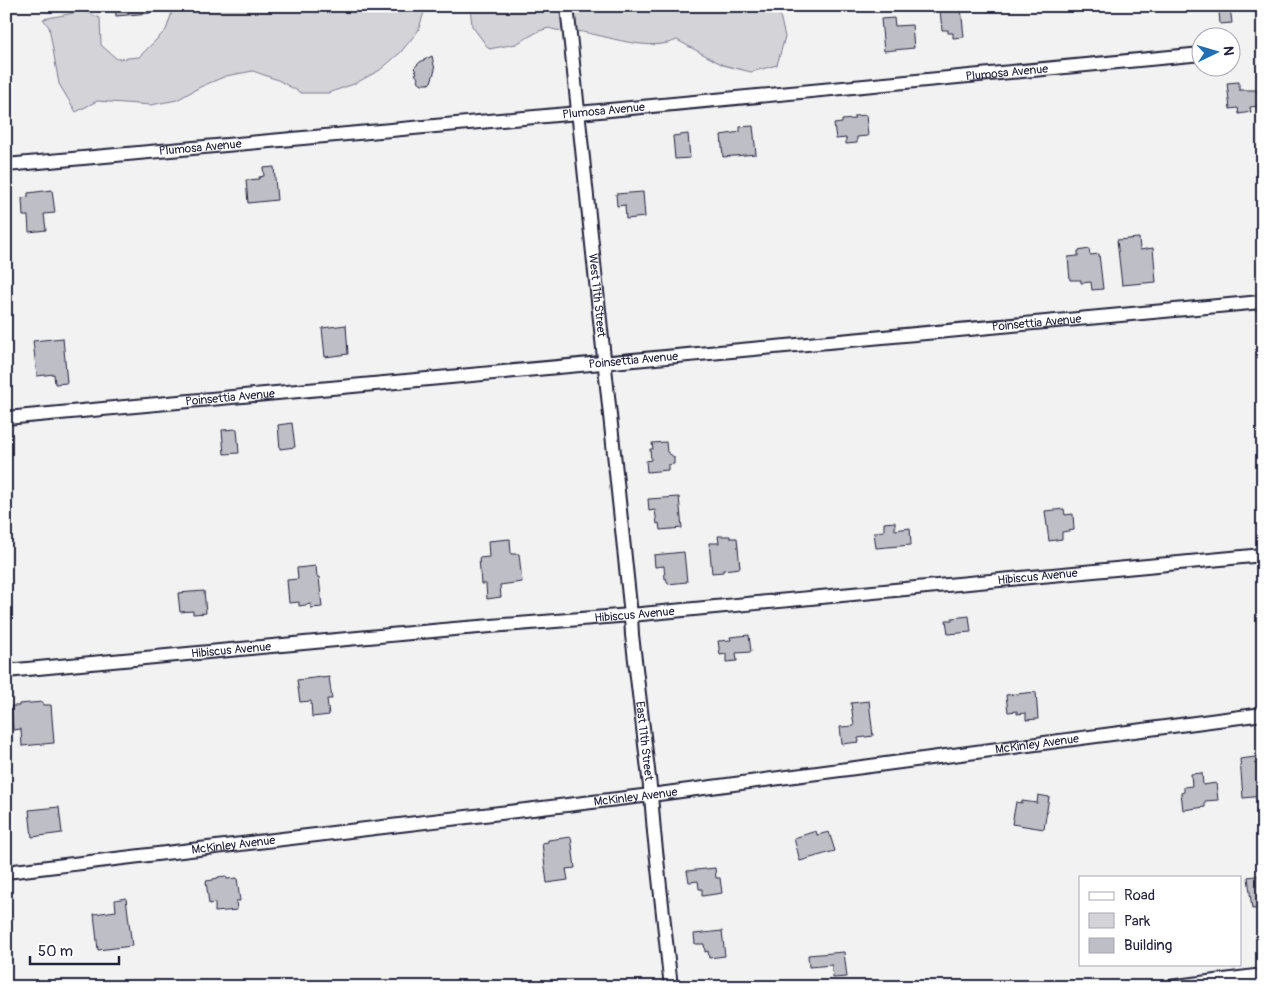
<svg xmlns="http://www.w3.org/2000/svg" width="1269" height="993" font-family="Pangolin,sans-serif">
<style>
.green{fill:#d3d3d8;stroke:#7a7a8a}
.building{fill:#bebec6;stroke:#22223b}
.lines{fill:none;stroke-linecap:round;stroke-linejoin:round}
.minor-casing{stroke:#22223b;stroke-width:16}
.minor{stroke:#fff;stroke-width:12}
.labels{text-anchor:middle;dominant-baseline:central;stroke-width:4;stroke-linejoin:round;paint-order:stroke}
.street-label{font-size:12px;fill:#22223b;stroke:#fff}
</style>
<rect width="100%" height="100%" fill="#f2f2f3"/>
<filter id="ink" filterUnits="userSpaceOnUse"><feTurbulence type="fractalNoise" baseFrequency=".02" numOctaves="2"/><feDisplacementMap in="SourceGraphic" scale="10" xChannelSelector="R" yChannelSelector="G"/><feConvolveMatrix kernelMatrix="1 2 1 2 8 2 1 2 1" color-interpolation-filters="sRGB"/></filter>
<g filter="url(#ink)">
<g class="green">
<polygon points="174,6 426,6 418,31 400,53 380,70 354,84 328,93 301,93 278,80 253,71 226,76 200,87 177,100 151,105 97,101 76,112 59,84 49,27 43,19 84,11 100,18 101,45 117,59 139,57 166,30"/>
<path d="M 470,6 L 776,6 L 779,11 L 785,37 L 777,65 L 751,72 L 723,65 L 677,40 C 647,53 607,35 576,31 C 567,30 558,32 549,28 L 539,31 L 516,44 L 489,49 L 472,26 Z"/>
</g>
<g class="building">
<polygon points="115,6 149,6 150,13 116,16"/>
<polygon points="1220,6 1230,6 1232,23 1220,24 1219,12 1221,12"/>
<polygon points="961,8 964,37 953,38 953,33 948,33 948,30 942,30 940,10"/>
<polygon points="894,18 895,26 912,25 914,48 884,51 881,19"/>
<polygon points="432,56 435,70 431,82 429,84 422,84 417,80 418,78 415,74 417,73 414,68 420,62"/>
<polygon points="1239,82 1239,90 1257,90 1259,106 1250,107 1251,112 1239,114 1238,108 1230,109 1227,83"/>
<polygon points="866,115 868,136 857,137 857,143 846,144 846,138 836,139 834,124 842,123 842,120 854,119 854,116"/>
<polygon points="753,126 756,154 723,157 721,135 740,132 740,127"/>
<polygon points="688,134 690,158 675,159 673,136"/>
<polygon points="274,167 277,200 248,203 246,180 259,179 259,177 264,176 263,168"/>
<polygon points="52,190 55,213 44,214 46,230 29,232 28,216 23,216 22,198 28,197 28,193"/>
<polygon points="643,192 645,217 626,219 625,205 617,206 616,194"/>
<polygon points="1139,238 1140,250 1153,248 1156,282 1122,285 1117,240"/>
<polygon points="1089,249 1090,255 1099,254 1103,289 1092,290 1091,282 1081,283 1081,280 1070,280 1068,257 1078,256 1078,251"/>
<polygon points="346,325 348,354 325,357 322,328"/>
<polygon points="63,338 67,383 55,384 54,374 37,376 33,341"/>
<polygon points="292,423 295,447 280,449 278,425"/>
<polygon points="237,429 239,453 224,454 222,430"/>
<polygon points="666,442 667,452 674,457 674,464 668,465 668,470 647,472 646,461 651,460 650,449 653,449 652,443"/>
<polygon points="679,497 682,528 660,530 659,523 657,524 655,510 649,511 648,499"/>
<polygon points="1064,509 1065,515 1073,514 1074,530 1062,532 1062,539 1049,541 1045,511"/>
<polygon points="895,522 895,530 910,528 911,545 876,548 874,532 884,531 884,523"/>
<polygon points="718,536 730,536 730,538 737,538 740,568 723,570 723,572 712,573 709,543 719,543"/>
<polygon points="510,539 511,554 519,554 522,582 500,585 501,597 487,599 486,584 481,584 479,558 489,557 488,541"/>
<polygon points="684,552 687,582 668,584 666,578 665,579 664,566 655,567 654,555"/>
<polygon points="316,566 317,577 319,577 322,607 311,608 311,604 299,606 299,602 289,603 287,580 298,579 297,568"/>
<polygon points="204,591 206,613 193,614 193,611 180,612 178,593"/>
<polygon points="969,616 971,632 948,634 946,620 952,620 952,618"/>
<polygon points="749,635 751,652 736,653 737,661 726,662 726,654 720,655 718,641 731,640 730,637"/>
<polygon points="322,677 322,678 329,677 332,699 327,699 329,715 312,717 311,701 300,702 297,680"/>
<polygon points="1036,692 1038,719 1026,720 1026,713 1017,714 1017,711 1008,712 1006,695"/>
<polygon points="869,701 873,736 858,738 859,742 842,744 840,727 854,726 851,703"/>
<polygon points="43,702 43,705 51,705 54,743 22,746 21,729 13,730 11,706 19,706 19,704"/>
<polygon points="1263,756 1263,796 1243,798 1240,759"/>
<polygon points="1202,773 1203,785 1216,783 1218,800 1205,801 1205,807 1183,810 1181,793 1184,792 1184,787 1192,786 1191,774"/>
<polygon points="1038,795 1049,797 1044,829 1012,824 1016,802 1022,803 1022,801 1037,803"/>
<polygon points="59,807 62,833 32,837 29,810"/>
<polygon points="816,831 817,835 829,832 835,851 800,861 794,838"/>
<polygon points="571,837 575,868 566,869 568,880 547,883 542,843 548,842 548,840"/>
<polygon points="715,868 716,878 720,878 722,893 702,896 702,889 699,889 698,881 689,882 687,871"/>
<polygon points="1263,875 1263,908 1252,909 1248,877"/>
<polygon points="226,876 227,879 237,878 240,901 236,901 237,910 215,912 215,903 209,904 206,881 213,880 213,879 218,878 218,877"/>
<polygon points="126,898 132,946 98,950 94,914 116,911 115,900"/>
<polygon points="722,931 725,956 709,958 708,951 705,952 704,944 695,944 694,934"/>
<polygon points="844,952 847,977 833,978 832,965 809,967 808,955"/>
</g>
<g class="lines">
<defs>
<g id="minor">
<path id="s1" d="M 567,6 L 631,615 L 632,635 L 651,795 L 654,832 L 671,987"/>
<path id="s2" d="M 6,165 L 578,113 L 1202,54"/>
<path id="s3" d="M 6,418 L 1261,302"/>
<path id="s4" d="M 6,671 L 454,629 L 631,615 L 1263,555"/>
<path id="s5" d="M 6,872 L 651,795 L 1263,714"/>
<polyline points="1169,987 1263,975"/>
</g>
</defs>
<use href="#minor" class="minor-casing"/>
<use href="#minor" class="minor"/>
</g>
</g>
<g class="labels">
<g class="street-label">
<text stroke="none"><textPath href="#s2" startOffset="1005">Plumosa Avenue</textPath></text>
<text stroke="none"><textPath href="#s2" startOffset="600">Plumosa Avenue</textPath></text>
<text stroke="none"><textPath href="#s2" startOffset="195">Plumosa Avenue</textPath></text>
<text stroke="none"><textPath href="#s1" startOffset="291">West 11th Street</textPath></text>
<text stroke="none"><textPath href="#s3" startOffset="1035">Poinsettia Avenue</textPath></text>
<text stroke="none"><textPath href="#s3" startOffset="630">Poinsettia Avenue</textPath></text>
<text stroke="none"><textPath href="#s3" startOffset="225">Poinsettia Avenue</textPath></text>
<text stroke="none"><textPath href="#s4" startOffset="1036">Hibiscus Avenue</textPath></text>
<text stroke="none"><textPath href="#s4" startOffset="631">Hibiscus Avenue</textPath></text>
<text stroke="none"><textPath href="#s4" startOffset="226">Hibiscus Avenue</textPath></text>
<text stroke="none"><textPath href="#s1" startOffset="739">East 11th Street</textPath></text>
<text stroke="none"><textPath href="#s5" startOffset="1039">McKinley Avenue</textPath></text>
<text stroke="none"><textPath href="#s5" startOffset="634">McKinley Avenue</textPath></text>
<text stroke="none"><textPath href="#s5" startOffset="229">McKinley Avenue</textPath></text>
</g>
</g>
<rect width="1269" height="993" fill="none" stroke="#fff" stroke-width="25"/>
<rect x="12" y="12" width="1244" height="968" fill="none" stroke="#22223b" stroke-width="2" filter="url(#ink)"/>
<rect x="1079" y="876" width="162" height="90" fill="#ffffff" stroke="#a7a7b1"/>
<rect x="1089" y="892" width="25" height="8" fill="#ffffff" stroke="#a7a7b1"/>
<text x="1124" y="900" font-size="15" fill="#22223b">Road</text>
<rect x="1089" y="913" width="25" height="15" fill="#d3d3d8" stroke="#a7a7b1"/>
<text x="1124" y="926" font-size="15" fill="#22223b">Park</text>
<rect x="1089" y="938" width="25" height="15" fill="#bebec6" stroke="#a7a7b1"/>
<text x="1124" y="950" font-size="15" fill="#22223b">Building</text>
<g transform="translate(1216 52) rotate(85)"><circle r="24" fill="#ffffff" stroke="#a7a7b1"/>
<path d="M0-4L9 19L0 12L-9 19Z" fill="#1f6fb2"/>
<text y="-8" font-size="14" font-weight="bold" text-anchor="middle" fill="#22223b">N</text>
</g>
<path d="M30 956v8h89v-8" fill="none" stroke="#22223b" stroke-width="2.5"/>
<text x="38" y="956" font-size="15" fill="#22223b" stroke="#ffffff" stroke-width="4" paint-order="stroke">50 m</text>
</svg>
